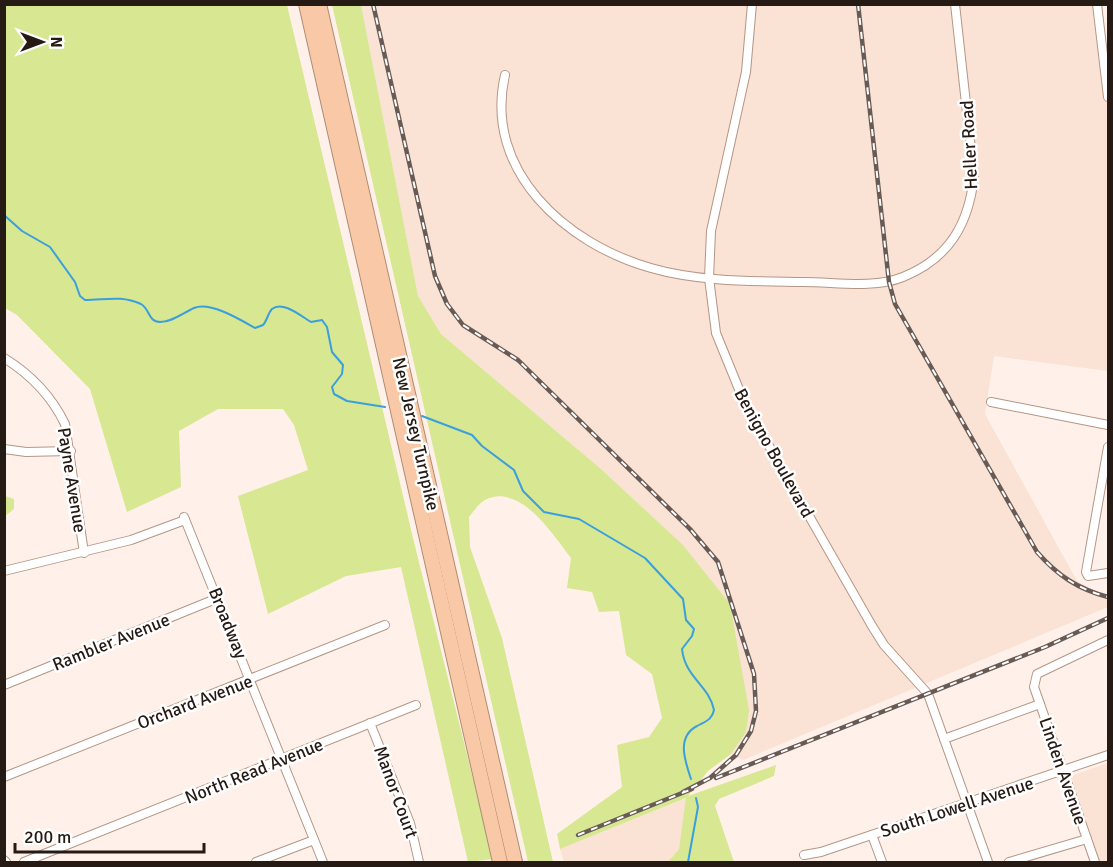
<svg xmlns="http://www.w3.org/2000/svg" width="1113" height="867" font-family="Signika,sans-serif">
<style>
.built{fill:#fae2d4}
.green{fill:#d7e792}
.lines{fill:none;stroke-linecap:round;stroke-linejoin:round}
.stream{stroke:#3a9fdd;stroke-width:2}
.minor-casing{stroke:#b49685;stroke-width:10}
.motorway-casing{stroke:#af8c74;stroke-width:16}
.minor{stroke:#fff;stroke-width:8}
.motorway{stroke:#f9c9a7;stroke-width:14}
.rail-casing{stroke:#685b55;stroke-width:4.5}
.rail{stroke:#fff;stroke-width:2;stroke-dasharray:7;stroke-linecap:butt}
.labels{text-anchor:middle;dominant-baseline:central;stroke-width:5;stroke-linejoin:round;paint-order:stroke}
.street-label{font-size:18px;fill:#261a14;stroke:#fff}
</style>
<rect width="100%" height="100%" fill="#fff1ea"/>
<g class="built">
<polygon points="361,5 1098,5 1108,99 1108,371 994,356 985,414 1077,581 1108,598 1108,607 743,760 731,754 746,732 682,544 601,469 441,334 418,296"/>
<polygon points="1108,763 1108,862 1100,862 1071,776"/>
<polygon points="687,798 679,849 668,862 564,862 560,849"/>
</g>
<g class="green">
<polygon points="4,5 287,5 413,538 493,859 468,862 401,567 346,576 268,614 238,496 308,470 294,425 283,409 218,409 179,431 181,487 127,512 90,389 17,315 5,308"/>
<path d="M 332,5 L 361,5 L 418,296 L 441,334 L 601,469 L 682,544 L 730,604 L 749,710 L 746,732 L 731,754 L 708,771 L 688,796 L 776,765 L 774,776 L 719,799 L 715,806 L 734,862 L 668,862 L 679,849 L 686,798 L 560,849 L 557,834 L 622,787 L 617,745 L 649,737 L 662,718 L 652,674 L 626,655 L 619,611 L 599,612 L 592,592 L 567,588 L 571,558 C 553,535 520,482 485,500 C 479,503 473,512 469,517 L 470,547 L 502,638 L 553,862 L 528,862 Z"/>
<polygon points="5,496 14,499 14,509 5,516"/>
</g>
<g class="lines">
<g class="stream">
<path d="M 4,215 L 22,231 L 50,247 L 75,282 L 80,296 L 85,300 C 105,300 121,295 141,304 C 150,309 148,322 160,322 C 172,322 183,313 194,308 C 210,301 241,320 255,328 L 263,325 C 267,321 268,313 272,309 C 283,300 302,317 311,322 L 322,320 L 327,327 L 332,352 L 343,365 L 342,374 L 332,387 L 334,394 L 347,401 L 385,407"/>
<path d="M 422,416 L 472,435 L 482,446 L 514,470 L 523,491 L 544,512 L 579,519 L 645,558 L 683,599 L 686,620 L 694,629 L 692,636 L 682,649 C 685,678 709,685 714,710 C 712,720 706,721 697,726 C 676,737 685,761 691,779"/>
<polyline points="688,862 698,807 696,798"/>
</g>
<defs>
<g id="minor">
<polyline points="752,4 746,72 711,231 709,278 716,333 745,404 872,626 884,645 928,694 988,862"/>
<polyline points="1097,4 1108,97"/>
<path d="M 505,75 C 483,171 566,244 651,268 C 699,282 754,281 804,282 C 836,282 873,289 903,277 C 950,258 969,223 974,176 L 955,4"/>
<path d="M 4,358 C 30,374 52,397 65,424 L 84,553"/>
<polyline points="991,402 1108,425"/>
<polyline points="1108,447 1086,572 1088,576 1108,573"/>
<polyline points="4,449 26,452 71,451"/>
<polyline points="184,517 323,862"/>
<polyline points="4,571 131,540 185,520"/>
<polyline points="4,685 218,598"/>
<polyline points="370,723 410,823 419,862"/>
<polyline points="944,739 1040,704"/>
<polyline points="4,777 385,625"/>
<polyline points="872,835 882,862"/>
<polyline points="804,855 821,852 1108,755"/>
<polyline points="4,860 6,862"/>
<polyline points="24,862 416,705"/>
<polyline points="256,862 314,840"/>
<polyline points="1009,862 1087,839"/>
<polyline points="1095,862 1040,704 1034,687 1037,674 1108,640"/>
</g>
<g id="motorway">
<polyline points="306,4 500,862"/>
<polyline points="319,4 515,862"/>
</g>
</defs>
<use href="#minor" class="minor-casing"/>
<use href="#motorway" class="motorway-casing"/>
<use href="#minor" class="minor"/>
<use href="#motorway" class="motorway"/>
<defs>
<g id="rail">
<polyline points="373,4 435,276 447,304 463,325 518,360 690,529 718,562 754,674 756,711 751,731 736,755 710,778 683,792"/>
<path d="M 858,4 L 889,282 L 895,304 L 1037,552 C 1058,576 1078,589 1108,597"/>
<polyline points="716,778 1045,647 1108,618"/>
<polyline points="578,835 692,789"/>
</g>
</defs>
<use href="#rail" class="rail-casing"/>
<use href="#rail" class="rail"/>
</g>
<g class="labels">
<g class="street-label">
<text transform="translate(969 145) rotate(-93)">Heller Road</text>
<text transform="translate(416 434) rotate(77)">New Jersey Turnpike</text>
<text transform="translate(774 453) rotate(61)">Benigno Boulevard</text>
<text transform="translate(72 480) rotate(81)">Payne Avenue</text>
<text transform="translate(228 623) rotate(68)">Broadway</text>
<text transform="translate(111 642) rotate(-22)">Rambler Avenue</text>
<text transform="translate(195 702) rotate(-21)">Orchard Avenue</text>
<text transform="translate(254 771) rotate(-22)">North Read Avenue</text>
<text transform="translate(1063 771) rotate(71)">Linden Avenue</text>
<text transform="translate(396 792) rotate(70)">Manor Court</text>
<text transform="translate(957 807) rotate(-18)">South Lowell Avenue</text>
</g>
</g>
<rect width="1113" height="867" fill="none" stroke="#261a14" stroke-width="12"/>
<g transform="translate(42 42) rotate(90)" stroke="#ffffff" stroke-width="4.5" paint-order="stroke">
<path d="M0-4.5L10 22L0 15L-10 22Z" fill="#261a14"/>
<text y="-9" font-size="16" font-weight="bold" text-anchor="middle" fill="#261a14">N</text>
</g>
<path d="M15 843v9h189v-9" fill="none" stroke="#261a14" stroke-width="3"/>
<text x="24" y="843" font-size="18" fill="#261a14" stroke="#ffffff" stroke-width="4.5" paint-order="stroke">200 m</text>
</svg>
